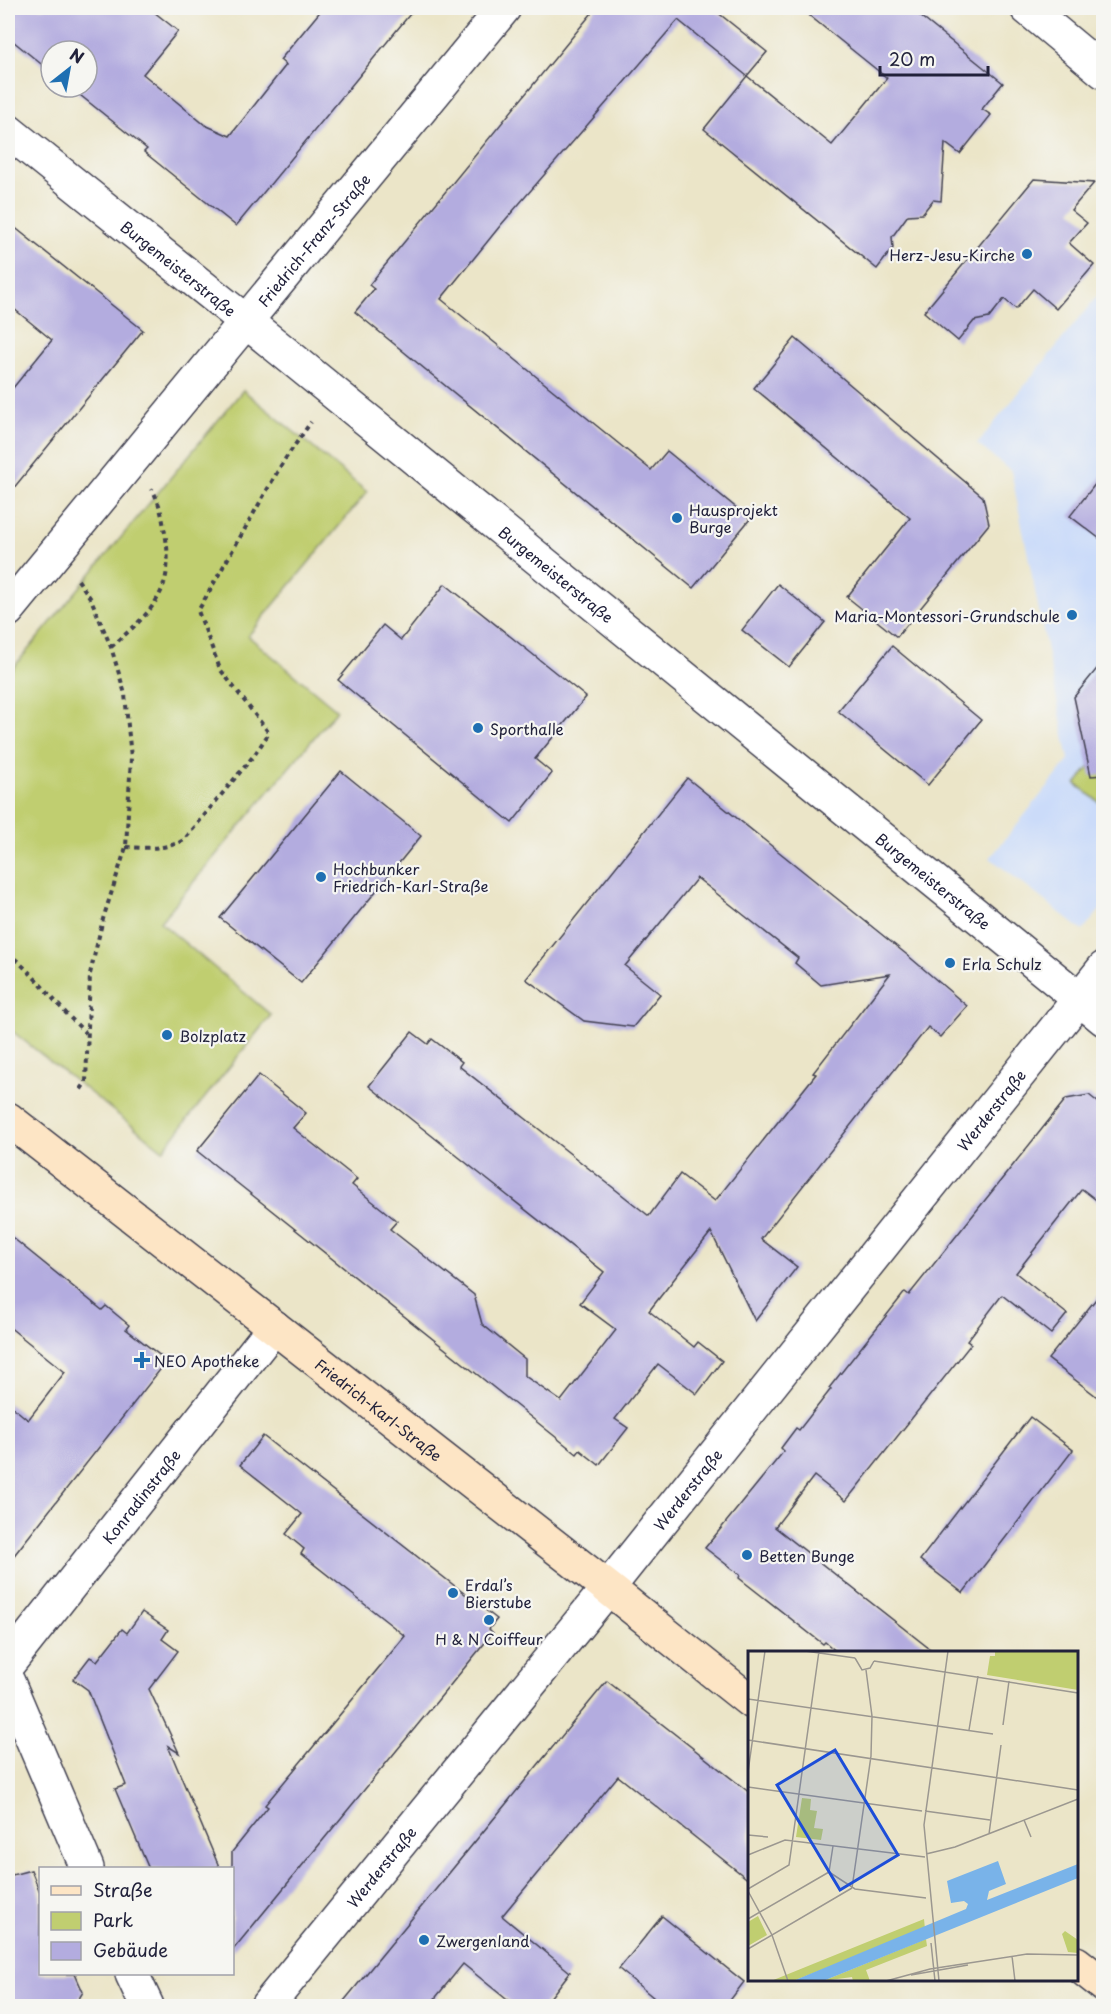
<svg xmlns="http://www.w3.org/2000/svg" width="1111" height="2014" font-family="'Playpen Sans',sans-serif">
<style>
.built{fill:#cbdbf9}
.green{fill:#c0ce70;stroke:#717856;stroke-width:1.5}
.building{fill:#b3acdf}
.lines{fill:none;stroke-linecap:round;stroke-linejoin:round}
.street-casing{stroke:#403f50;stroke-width:36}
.secondary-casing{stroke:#403f50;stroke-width:36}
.path{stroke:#403f50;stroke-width:4;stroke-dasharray:4.5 4.5;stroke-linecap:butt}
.street{stroke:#fff;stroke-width:33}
.secondary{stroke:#fde5c5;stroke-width:33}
.poi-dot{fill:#1f6fb2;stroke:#f6f6f2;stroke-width:2}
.labels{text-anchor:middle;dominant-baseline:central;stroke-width:4.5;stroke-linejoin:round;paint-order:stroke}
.street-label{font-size:15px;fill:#22223b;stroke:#f6f6f2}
.poi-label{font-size:15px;fill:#22223b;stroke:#f6f6f2;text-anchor:start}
.inset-road{fill:none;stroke:#9b9790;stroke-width:1.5}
.view{fill:#1d4ed8;fill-opacity:0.15;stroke:#1d4ed8;stroke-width:3}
.inset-edge{fill:none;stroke:#22223b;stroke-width:3}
</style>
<rect width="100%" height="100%" fill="#f6f6f2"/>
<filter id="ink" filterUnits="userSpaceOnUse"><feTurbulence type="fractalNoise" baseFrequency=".0167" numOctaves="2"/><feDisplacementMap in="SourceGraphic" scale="12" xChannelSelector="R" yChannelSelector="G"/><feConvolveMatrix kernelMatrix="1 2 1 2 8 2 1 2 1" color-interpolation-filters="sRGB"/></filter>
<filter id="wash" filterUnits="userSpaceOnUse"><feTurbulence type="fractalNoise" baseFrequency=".008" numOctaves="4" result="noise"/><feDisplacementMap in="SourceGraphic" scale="24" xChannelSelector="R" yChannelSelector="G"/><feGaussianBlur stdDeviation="1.35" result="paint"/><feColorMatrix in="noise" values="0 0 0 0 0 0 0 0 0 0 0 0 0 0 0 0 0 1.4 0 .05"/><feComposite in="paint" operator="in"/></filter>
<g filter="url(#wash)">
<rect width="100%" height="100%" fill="#ebe5c8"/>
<polygon class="built" points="1103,289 1104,905 1083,931 990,858 1069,760 1011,471 977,444"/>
<g class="green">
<polygon points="243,390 367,492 248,636 337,710 160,922 271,1015 163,1150 8,1028 8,674"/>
<polygon points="1092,764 1103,773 1103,805 1076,784"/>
</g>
<g id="blocks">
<g class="building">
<polygon points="8,8 149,8 178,31 143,74 205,125 230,136 286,65 280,60 323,8 415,8 236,226 144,152 147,149 70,87 87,87 87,51 51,51 51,72 8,37"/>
<polygon points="596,8 712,8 767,52 747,76 678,20 500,226 441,299 651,470 667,451 750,519 693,588 355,312 374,289 369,285"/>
<polygon points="800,8 910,8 1003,83 982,109 991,115 960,154 945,143 941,201 933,200 922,214 908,215 892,237 893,248 877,269 704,129 747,76 832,145 887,78"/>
<polygon points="1034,179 1094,183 1071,210 1087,223 1069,243 1094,265 1056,309 1033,289 1016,309 1004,299 989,318 974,321 958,341 924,312"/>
<polygon points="8,222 143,330 8,495 8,394 52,340 8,304"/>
<polygon points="795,338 983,497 989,524 897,637 847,597 910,518 754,388"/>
<polygon points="1104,473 1104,542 1070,516"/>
<polygon points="445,584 586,697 535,759 552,773 512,823 338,680 383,625 401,640"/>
<polygon points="778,584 825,622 789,667 742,630"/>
<polygon points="892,646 981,720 928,785 838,711"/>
<polygon points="1104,660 1104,775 1091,776 1074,697"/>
<polygon points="341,771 421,836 301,983 220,918"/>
<polygon points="687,778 906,954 967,1006 940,1037 928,1027 761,1239 797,1267 755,1321 711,1232 649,1311 694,1347 698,1342 722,1361 697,1394 658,1364 615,1419 628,1428 599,1465 580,1450 577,1454 197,1151 259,1075 306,1113 293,1128 357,1179 352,1185 397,1221 390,1229 474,1295 482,1324 525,1359 525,1376 561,1401 616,1330 580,1303 604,1272 369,1086 412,1032 428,1044 432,1039 462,1062 459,1066 649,1216 680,1174 715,1201 816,1074 813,1073 890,974 821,985 795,963 798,958 697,878 625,966 660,994 633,1027 584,1021 526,979"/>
<polygon points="1089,1095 1104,1107 1104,1206 1082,1189 1016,1273 1067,1314 1051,1334 1002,1295 967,1341 971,1344 846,1501 814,1476 775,1527 935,1653 838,1653 825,1642 823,1644 739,1578 740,1575 705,1548 784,1451 781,1448 796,1428 799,1430 831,1389 829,1388 905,1292 909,1295 1066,1099"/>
<polygon points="8,1234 102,1310 106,1306 129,1325 126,1329 167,1361 8,1563 8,1403 28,1420 65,1372 8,1326"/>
<polygon points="1104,1289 1104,1402 1048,1359"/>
<polygon points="1030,1417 1073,1450 963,1593 920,1560"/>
<polygon points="263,1436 497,1619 489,1629 493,1633 232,1951 232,1852 268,1807 265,1805 405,1636 301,1554 304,1549 286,1534 302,1514 240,1465"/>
<polygon points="142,1612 168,1630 162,1639 178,1651 149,1689 179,1753 168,1746 220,1869 149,1869 115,1789 126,1785 88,1690 73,1679 90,1657 97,1661 122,1629 127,1633"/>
<polygon points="607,1681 750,1793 750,1881 618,1776 502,1916 570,1972 543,2007 516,2007 463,1964 428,2007 339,2007"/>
<polygon points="31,1870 40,1892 40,1974 75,1974 83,1992 74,2007 8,2007 8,1876"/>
<polygon points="662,1916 744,1982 725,2007 665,2007 619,1969"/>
</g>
</g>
</g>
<g filter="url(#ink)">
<use href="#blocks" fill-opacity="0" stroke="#403f50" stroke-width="1.5"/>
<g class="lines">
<defs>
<g id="street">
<polyline points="1027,8 1104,72"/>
<path id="s1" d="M 8,131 L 274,344 L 1104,1019"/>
<path id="s2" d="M 8,610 L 504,8"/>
<path id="s3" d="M 8,1664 L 274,1327"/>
<polyline points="8,1682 87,1868"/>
<polyline points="132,1974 147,2006"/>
<path id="s4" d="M 267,2006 L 608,1588 L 1104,968"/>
</g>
<g id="secondary">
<path id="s5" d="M 8,1119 L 608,1588 L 750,1701"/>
<polyline points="1076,1963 1104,1985"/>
</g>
</defs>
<use href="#street" class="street-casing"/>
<use href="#secondary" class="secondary-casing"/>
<g class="path">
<polyline points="78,580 91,599 111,647 125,694 131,758 126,847 103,919 90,974 86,1082 79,1092"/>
<path d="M 111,647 C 154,610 177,589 164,528 C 162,514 159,502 152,489"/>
<path d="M 126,847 C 147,848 165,850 184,840 L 255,754 L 269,733 L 220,669 L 198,611 L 283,462 L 311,422"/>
<path d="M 8,953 C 37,976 58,1008 86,1033"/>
</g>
<use href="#street" class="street"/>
<use href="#secondary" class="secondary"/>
</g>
</g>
<g class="poi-dot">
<circle cx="1027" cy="254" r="6"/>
<circle cx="677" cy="518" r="6"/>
<circle cx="1072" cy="615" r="6"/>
<circle cx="478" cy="728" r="6"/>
<circle cx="321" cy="877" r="6"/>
<circle cx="950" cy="963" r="6"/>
<circle cx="167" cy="1035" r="6"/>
<path d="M139 1351h6v6h6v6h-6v6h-6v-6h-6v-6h6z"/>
<circle cx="747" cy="1555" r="6"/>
<circle cx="453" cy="1593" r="6"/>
<circle cx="489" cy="1620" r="6"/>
<circle cx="424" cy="1940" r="6"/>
</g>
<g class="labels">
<g class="street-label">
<text stroke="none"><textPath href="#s2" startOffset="480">Friedrich-Franz-Straße</textPath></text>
<text stroke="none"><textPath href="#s1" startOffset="219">Burgemeisterstraße</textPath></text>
<text stroke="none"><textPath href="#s1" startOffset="705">Burgemeisterstraße</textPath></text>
<text stroke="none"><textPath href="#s1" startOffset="1191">Burgemeisterstraße</textPath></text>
<text stroke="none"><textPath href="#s4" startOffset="1152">Werderstraße</textPath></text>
<text stroke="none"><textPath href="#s5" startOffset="471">Friedrich-Karl-Straße</textPath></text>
<text stroke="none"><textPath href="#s4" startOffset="666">Werderstraße</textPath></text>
<text stroke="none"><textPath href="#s3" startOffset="214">Konradinstraße</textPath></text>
<text stroke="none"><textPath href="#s4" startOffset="180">Werderstraße</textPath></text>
</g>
<g class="poi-label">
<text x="1015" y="254" text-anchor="end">Herz-Jesu-Kirche</text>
<text x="689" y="509">Hausprojekt<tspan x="689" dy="17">Burge</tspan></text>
<text x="1060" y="615" text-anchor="end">Maria-Montessori-Grundschule</text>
<text x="490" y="728">Sporthalle</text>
<text x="333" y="868">Hochbunker<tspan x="333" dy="17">Friedrich-Karl-Straße</tspan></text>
<text x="962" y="963">Erla Schulz</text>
<text x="179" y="1035">Bolzplatz</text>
<text x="154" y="1360">NEO Apotheke</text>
<text x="759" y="1555">Betten Bunge</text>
<text x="465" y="1584">Erdal’s<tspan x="465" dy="17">Bierstube</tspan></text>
<text x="489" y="1638" text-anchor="middle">H &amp; N Coiffeur</text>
<text x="436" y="1940">Zwergenland</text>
</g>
</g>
<g transform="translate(748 1651)">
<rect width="330" height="330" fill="#ebe5c8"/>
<path d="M 247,0 L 330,0 L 330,39 L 239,24 L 242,5 L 247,5 ZM 54,147 L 63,148 L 62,159 L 69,160 L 66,177 L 75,178 L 73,189 L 48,186 ZM 10,265 L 19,284 L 0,295 L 0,271 ZM 176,268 L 177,278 L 45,330 L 23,330 ZM 317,280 L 330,289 L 330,302 L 320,301 L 314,283 ZM 178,288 L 179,295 L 118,319 L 122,330 L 105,330 L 104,326 L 75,330 Z" fill="#c0ce70"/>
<path d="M 250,210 L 258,233 L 241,240 L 239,249 L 330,213 L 330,227 L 75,330 L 45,330 L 218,258 L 220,253 L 216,250 L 203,252 L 199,230 Z" fill="#79b3e9"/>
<path class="inset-road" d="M 57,0 L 107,7M 107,7 L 114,19 L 122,17 L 126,10M 126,10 L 330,42M 0,48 L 245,83M 255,74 L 261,30M 221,79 L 230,25M 0,89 L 330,139M 0,121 L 17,0M 0,136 L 174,160M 177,160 L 242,169M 276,169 L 283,186M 241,183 L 253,94M 0,184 L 20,186M 178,203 L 207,196 L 330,148M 0,204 L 37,189 L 177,206M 81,221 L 107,238 L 178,247M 81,221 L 85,195M 104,237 L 123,105 L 124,65 L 118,19M 0,238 L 41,214 L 71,0M 0,240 L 24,284 L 40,330M 0,268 L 81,221M 183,292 L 187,330M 0,298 L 104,237M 264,305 L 267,330M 163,324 L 220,314M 138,330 L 182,318 L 279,303 L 330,304M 191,330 L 176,174 L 200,0"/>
<path class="view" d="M 87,99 L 150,204 L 92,239 L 29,134 Z"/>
<rect width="330" height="330" class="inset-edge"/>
</g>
<rect width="1111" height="2014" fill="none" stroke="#f6f6f2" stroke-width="30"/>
<rect x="39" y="1867" width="195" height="108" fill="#f6f6f2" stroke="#a1a1a9" stroke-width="1.5"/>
<rect x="51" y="1886" width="30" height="9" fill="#fde5c5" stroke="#a1a1a9" stroke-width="1.5"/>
<text x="93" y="1897" font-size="18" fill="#22223b">Straße</text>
<rect x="51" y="1912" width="30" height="18" fill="#c0ce70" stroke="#a1a1a9" stroke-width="1.5"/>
<text x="93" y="1927" font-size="18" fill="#22223b">Park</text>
<rect x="51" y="1942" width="30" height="18" fill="#b3acdf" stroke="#a1a1a9" stroke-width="1.5"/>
<text x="93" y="1957" font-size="18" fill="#22223b">Gebäude</text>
<g transform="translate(69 69) rotate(31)"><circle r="28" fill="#f6f6f2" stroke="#a1a1a9" stroke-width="1.5"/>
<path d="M0-4.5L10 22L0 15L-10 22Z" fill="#1f6fb2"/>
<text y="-9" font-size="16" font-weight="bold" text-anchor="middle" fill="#22223b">N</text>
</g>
<path d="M880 66v9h108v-9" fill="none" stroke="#22223b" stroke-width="3"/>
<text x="889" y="66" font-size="18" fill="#22223b" stroke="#f6f6f2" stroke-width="4.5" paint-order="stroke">20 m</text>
</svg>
